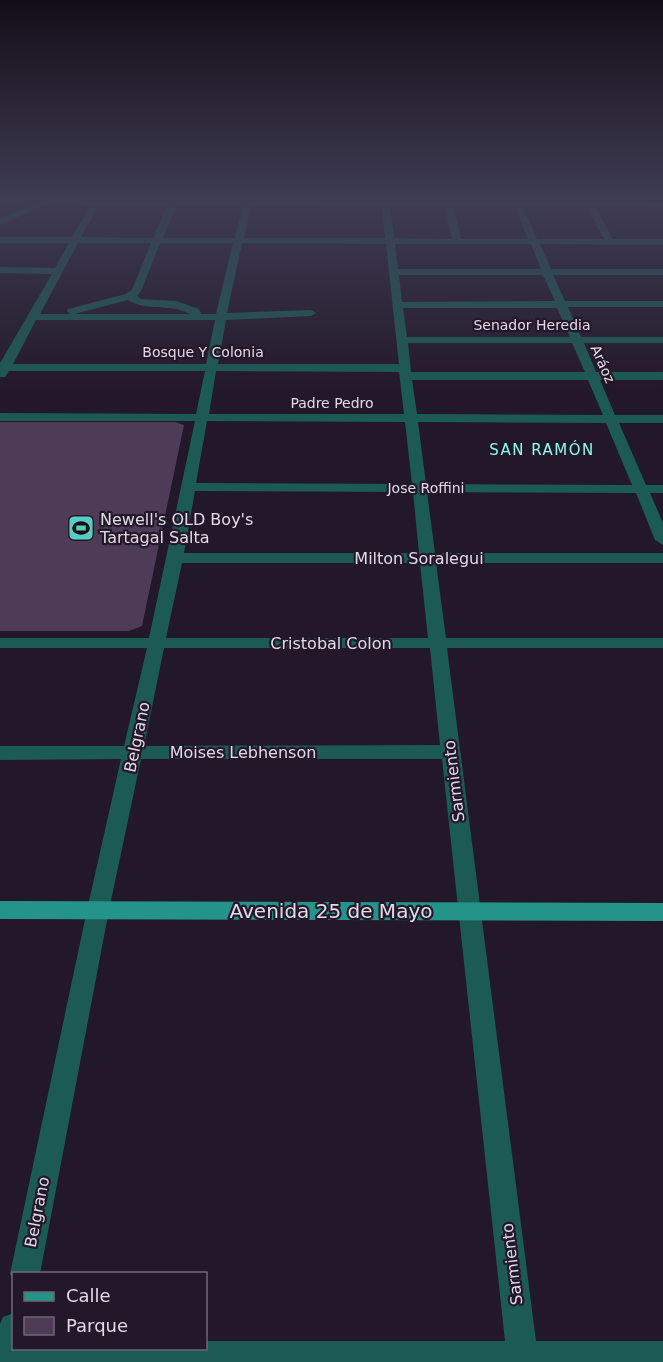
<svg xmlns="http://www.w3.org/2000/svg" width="663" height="1362" font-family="'DejaVu Sans',sans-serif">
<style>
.green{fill:#4d3b57}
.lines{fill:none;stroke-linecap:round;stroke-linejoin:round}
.minor{fill:#1b5b54;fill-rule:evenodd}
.major{fill:#24948a;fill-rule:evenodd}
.labels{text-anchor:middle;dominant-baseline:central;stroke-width:4.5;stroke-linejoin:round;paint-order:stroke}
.far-street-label{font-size:14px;fill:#e1dae6;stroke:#231829}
.far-neighbourhood-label{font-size:15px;letter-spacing:1.5px;fill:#91faed;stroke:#231829}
.poi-label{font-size:16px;fill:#e1dae6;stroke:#231829;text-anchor:start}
.street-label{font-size:16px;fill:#e1dae6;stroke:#231829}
.near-street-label{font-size:20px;fill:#e1dae6;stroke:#231829}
</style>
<rect width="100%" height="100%" fill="#231829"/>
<polygon class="green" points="0,422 175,422 184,425 142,626 129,631 0,631"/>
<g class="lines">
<g class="minor">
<polygon points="44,200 56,200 0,225 0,219"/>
<path d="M 66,200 L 95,202 L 244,200 L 663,202 L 663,208 L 595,207 L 613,239 L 663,239 L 663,245 L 540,244 L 551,269 L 663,269 L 663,275 L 553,275 L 565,301 L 663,301 L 663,307 L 568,307 L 581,337 L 663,337 L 663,343 L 584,343 L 596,372 L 663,372 L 663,380 L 600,380 L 615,415 L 663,415 L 663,423 L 619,423 L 646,485 L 663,485 L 663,493 L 650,493 L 663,523 L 663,545 L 655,540 L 636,493 L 427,492 L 435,553 L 663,553 L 663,563 L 436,563 L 446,638 L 663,638 L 663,648 L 447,648 L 536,1341 L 663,1341 L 663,1362 L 0,1362 L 0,1324 L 3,1317 L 14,1313 L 14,1348 L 206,1348 L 206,1341 L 505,1341 L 442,759 L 141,759 L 109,910 L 40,1274 L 14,1274 L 14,1282 L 10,1274 L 87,910 L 121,759 L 0,760 L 0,746 L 124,746 L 147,648 L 0,648 L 0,638 L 149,638 L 195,421 L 0,421 L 0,413 L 196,414 L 205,371 L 9,371 L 5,377 L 0,377 L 0,363 L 52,274 L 0,273 L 0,267 L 55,268 L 69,243 L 0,243 L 0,237 L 72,237 L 90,207 ZM 108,206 L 167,206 L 153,238 L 81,237 L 98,207 ZM 176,206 L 242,206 L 235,238 L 163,238 ZM 251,206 L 382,207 L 385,238 L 244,238 ZM 390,207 L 445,207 L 452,239 L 394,238 ZM 454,207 L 515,207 L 528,239 L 461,239 ZM 523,207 L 587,207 L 604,239 L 537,239 ZM 78,243 L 151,243 L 132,290 L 126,294 L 68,309 L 67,311 L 70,314 L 40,314 ZM 160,243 L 233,243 L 216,314 L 201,314 L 199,309 L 176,301 L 141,299 L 137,296 L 141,291 ZM 242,243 L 386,244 L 399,364 L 218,364 L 226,320 L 311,316 L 316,313 L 311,310 L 227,313 ZM 395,244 L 531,244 L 541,269 L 398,269 ZM 399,275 L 543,275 L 555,301 L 402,302 ZM 128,300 C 146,312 171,303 190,314 L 74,314 ZM 403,308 L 557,308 L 570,337 L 407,337 ZM 36,320 L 215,320 L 206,364 L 13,364 ZM 408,343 L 572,343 L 585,372 L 411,372 ZM 216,371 L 399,372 L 404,414 L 209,414 ZM 412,380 L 588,380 L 603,415 L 417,414 ZM 207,421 L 405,422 L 412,484 L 196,483 ZM 418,422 L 606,423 L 632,485 L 426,484 ZM 195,491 L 413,492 L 419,553 L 184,553 ZM 182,563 L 420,563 L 428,638 L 166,638 ZM 164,648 L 430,648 L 440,745 L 144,746 Z"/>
</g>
<polygon class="major" points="0,901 663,903 663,921 0,919"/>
</g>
<linearGradient id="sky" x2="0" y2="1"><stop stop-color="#130d17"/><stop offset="0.51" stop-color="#3f3d54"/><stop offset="1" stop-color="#3f3d54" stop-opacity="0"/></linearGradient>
<rect width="663" height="391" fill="url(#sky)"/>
<defs>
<symbol id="stadium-square" viewBox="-11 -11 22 22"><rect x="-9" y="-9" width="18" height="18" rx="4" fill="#57cec1" stroke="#231829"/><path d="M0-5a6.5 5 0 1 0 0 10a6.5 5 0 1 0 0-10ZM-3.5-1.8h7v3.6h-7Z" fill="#111"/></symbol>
</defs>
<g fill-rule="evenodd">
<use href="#stadium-square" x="66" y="513" width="30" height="30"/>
</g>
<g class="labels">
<g class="far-street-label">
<text x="532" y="325">Senador Heredia</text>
<text x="203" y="352">Bosque Y Colonia</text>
<text transform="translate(603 364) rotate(66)">Aráoz</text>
<text x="332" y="403">Padre Pedro</text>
<text x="426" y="488">Jose Roffini</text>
</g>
<g class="far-neighbourhood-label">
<text x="542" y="450">SAN RAMÓN</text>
</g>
<g class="poi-label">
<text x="100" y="519">Newell's OLD Boy's<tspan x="100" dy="18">Tartagal Salta</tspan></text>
</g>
<g class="street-label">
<text x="419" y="558">Milton Soralegui</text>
<text x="331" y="643">Cristobal Colon</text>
<text transform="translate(137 737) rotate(-78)">Belgrano</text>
<text x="243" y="752">Moises Lebhenson</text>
<text transform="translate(454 781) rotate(-97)">Sarmiento</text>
<text transform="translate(37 1212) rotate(-79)">Belgrano</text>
<text transform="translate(512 1264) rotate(-97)">Sarmiento</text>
</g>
<g class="near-street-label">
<text x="331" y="911">Avenida 25 de Mayo</text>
</g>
</g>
<rect x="12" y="1272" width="195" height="78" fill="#231829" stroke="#6f6675" stroke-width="1.5"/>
<rect x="24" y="1292" width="30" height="9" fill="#24948a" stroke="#6f6675" stroke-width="1.5"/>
<text x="66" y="1302" font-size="18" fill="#e1dae6">Calle</text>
<rect x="24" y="1317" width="30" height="18" fill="#4d3b57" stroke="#6f6675" stroke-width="1.5"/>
<text x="66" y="1332" font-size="18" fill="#e1dae6">Parque</text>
</svg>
